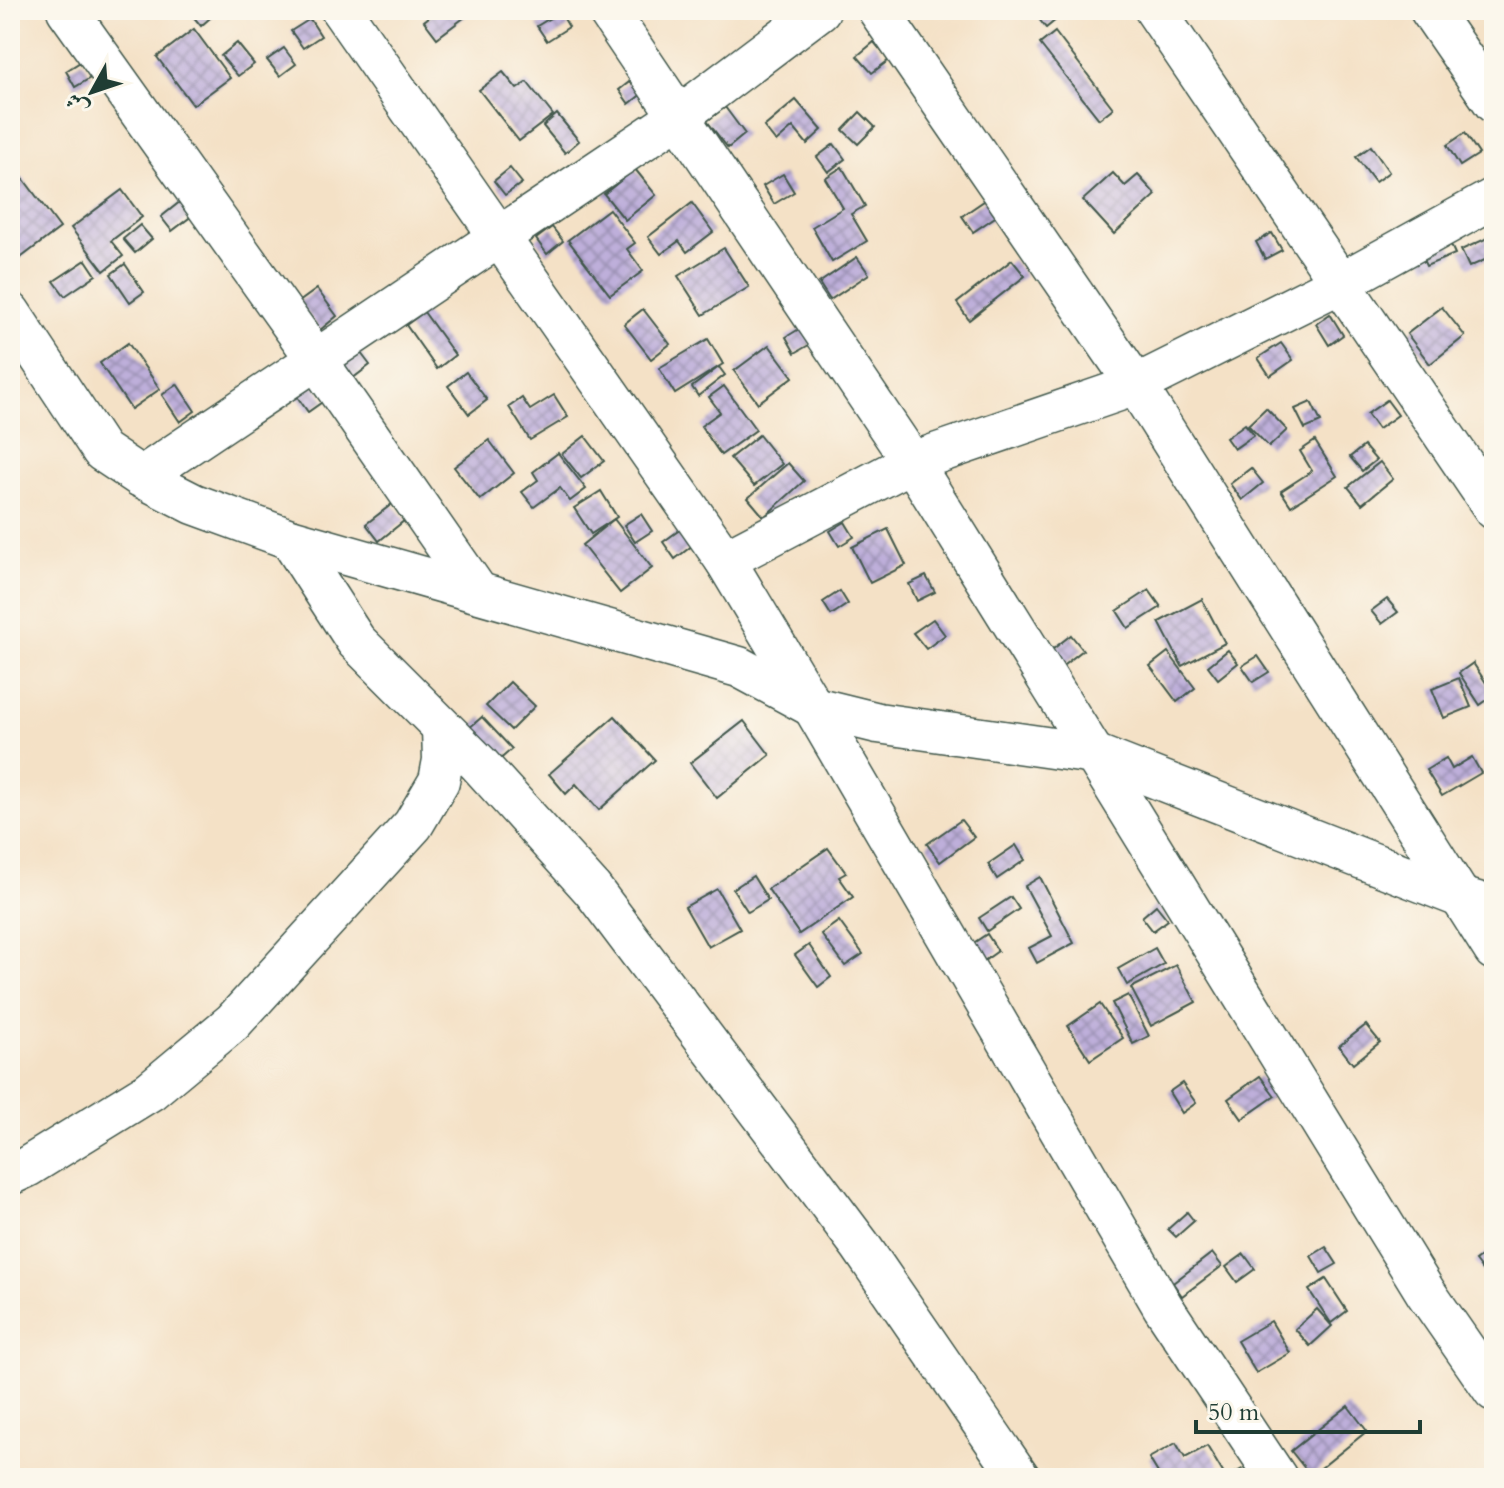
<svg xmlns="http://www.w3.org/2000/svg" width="1504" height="1488" font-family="Cardo,Amiri,serif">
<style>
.building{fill:url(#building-cross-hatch)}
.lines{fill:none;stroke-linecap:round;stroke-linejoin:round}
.minor-casing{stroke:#3f564a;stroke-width:43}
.minor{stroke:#fff;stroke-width:40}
</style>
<defs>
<pattern id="building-cross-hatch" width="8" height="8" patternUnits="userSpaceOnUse" patternTransform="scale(2)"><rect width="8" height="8" fill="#beafda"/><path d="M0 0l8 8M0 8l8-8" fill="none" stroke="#9a90b2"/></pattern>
</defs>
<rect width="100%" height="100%" fill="#fbf7ec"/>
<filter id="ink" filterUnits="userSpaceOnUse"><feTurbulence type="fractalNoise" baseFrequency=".0125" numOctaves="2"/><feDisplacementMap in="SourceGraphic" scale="16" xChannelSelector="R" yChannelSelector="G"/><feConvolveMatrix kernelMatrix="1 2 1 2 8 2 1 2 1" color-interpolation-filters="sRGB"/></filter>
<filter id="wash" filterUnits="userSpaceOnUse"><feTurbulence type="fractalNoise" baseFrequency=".006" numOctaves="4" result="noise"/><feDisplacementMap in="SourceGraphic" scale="32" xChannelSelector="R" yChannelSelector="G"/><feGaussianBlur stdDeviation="1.8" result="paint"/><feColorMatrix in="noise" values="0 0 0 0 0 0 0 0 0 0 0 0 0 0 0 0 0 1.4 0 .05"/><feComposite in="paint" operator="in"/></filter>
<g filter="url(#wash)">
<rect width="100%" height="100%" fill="#f4e1c6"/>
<g id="blocks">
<g class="building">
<polygon points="188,10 219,10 201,26"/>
<polygon points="438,10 467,10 469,14 437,38 424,21"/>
<polygon points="1032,10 1068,10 1046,28"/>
<polygon points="560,12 569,27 547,41 537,26"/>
<polygon points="310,19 321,36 303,48 291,31"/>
<polygon points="194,29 230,78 193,105 157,57"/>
<polygon points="1055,32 1113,108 1099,119 1040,44"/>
<polygon points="874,42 889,60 872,73 857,56"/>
<polygon points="237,43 254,64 238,76 221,56"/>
<polygon points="284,48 296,64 280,76 267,60"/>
<polygon points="82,61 92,77 75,87 66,71"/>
<polygon points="503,72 517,89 527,82 553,115 519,141 479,90"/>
<polygon points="637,76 648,89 629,104 619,90"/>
<polygon points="796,100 822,130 807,144 793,127 776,142 764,127"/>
<polygon points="725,107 745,134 728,148 707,121"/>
<polygon points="860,112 875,127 858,144 843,130"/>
<polygon points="557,114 579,141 565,153 543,126"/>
<polygon points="1465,133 1479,154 1460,166 1447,145"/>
<polygon points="834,144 845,159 828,172 817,157"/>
<polygon points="1371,146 1389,172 1375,182 1356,157"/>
<polygon points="842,167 865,206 851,214 867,241 832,262 812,227 843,208 825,178"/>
<polygon points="510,168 522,183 505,195 494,181"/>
<polygon points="635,169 656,195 625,220 604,194"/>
<polygon points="1113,173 1125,186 1138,175 1156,195 1114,234 1083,200"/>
<polygon points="783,174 794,192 774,204 763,186"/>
<polygon points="22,177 60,228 10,266 10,230 16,225 10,218 10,186"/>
<polygon points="122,190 142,217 111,241 123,256 104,271 71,228"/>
<polygon points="987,199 998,215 973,232 962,216"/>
<polygon points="181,201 193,215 172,231 161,217"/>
<polygon points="692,203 713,232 687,252 679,241 661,254 648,237"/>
<polygon points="609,209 635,243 627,249 643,271 610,295 568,240"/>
<polygon points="140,225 152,239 135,253 123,239"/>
<polygon points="552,227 563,241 547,254 536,239"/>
<polygon points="1272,233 1282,250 1265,259 1256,242"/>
<polygon points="1446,234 1455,254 1426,266 1417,247"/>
<polygon points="1494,235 1494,256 1469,267 1461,250"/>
<polygon points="724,248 749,287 703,315 678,276"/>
<polygon points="857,257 869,274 830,300 819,283"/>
<polygon points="86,260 96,275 65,296 54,281"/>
<polygon points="1012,260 1025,276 969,320 957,303"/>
<polygon points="125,264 144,292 130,302 111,274"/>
<polygon points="317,289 337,316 320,330 299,302"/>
<polygon points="1442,307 1465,336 1430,364 1407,334"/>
<polygon points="643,309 670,344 651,359 624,324"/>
<polygon points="424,312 455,355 437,369 406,325"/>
<polygon points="1330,314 1343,335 1329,345 1316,324"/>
<polygon points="804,326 814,342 795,353 786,337"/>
<polygon points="708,339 723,364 675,394 659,368"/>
<polygon points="351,340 370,365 348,382 329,358"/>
<polygon points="128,343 160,389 131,409 100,363"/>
<polygon points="1281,343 1293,360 1270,376 1258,358"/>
<polygon points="769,345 793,377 758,403 734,371"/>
<polygon points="719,367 725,375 698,396 692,387"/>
<polygon points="466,372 487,400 469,414 448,386"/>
<polygon points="177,384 195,411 180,422 162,395"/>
<polygon points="313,384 325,400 308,412 296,395"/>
<polygon points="724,386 756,430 721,455 701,426 720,412 709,397"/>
<polygon points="554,395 568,417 530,440 509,407 522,398 530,410"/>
<polygon points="1387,400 1398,415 1378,429 1367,414"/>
<polygon points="1311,402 1321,422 1305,429 1295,409"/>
<polygon points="1266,408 1287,430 1269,447 1248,425"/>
<polygon points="1245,424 1254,435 1234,449 1226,438"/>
<polygon points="759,435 782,464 754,486 730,458"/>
<polygon points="585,436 604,461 581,478 562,454"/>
<polygon points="489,440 514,473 480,500 454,467"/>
<polygon points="1315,441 1337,476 1291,506 1281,491 1312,471 1300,451"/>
<polygon points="1364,446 1376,460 1362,471 1350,457"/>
<polygon points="558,453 586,489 570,501 560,488 534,507 522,492 538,480 533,472"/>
<polygon points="1380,462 1393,479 1362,504 1348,487"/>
<polygon points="788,463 804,481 764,517 748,498"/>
<polygon points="1251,468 1263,483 1242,500 1230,484"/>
<polygon points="601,491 617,517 591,534 574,508"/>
<polygon points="392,504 405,520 379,541 366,524"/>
<polygon points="641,514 652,531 635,542 624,525"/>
<polygon points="614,519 652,568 620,593 582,545"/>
<polygon points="845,522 854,537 839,546 830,531"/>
<polygon points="681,529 693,545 675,559 663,542"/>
<polygon points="888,529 906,565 870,583 852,547"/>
<polygon points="926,576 935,592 917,601 909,584"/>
<polygon points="1149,590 1161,607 1128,628 1117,611"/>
<polygon points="840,591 848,604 831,615 823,602"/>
<polygon points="1202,599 1225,643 1182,666 1159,622"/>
<polygon points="1387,599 1398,612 1382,624 1371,611"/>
<polygon points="933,619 945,635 926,649 913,633"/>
<polygon points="1071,635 1083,650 1060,668 1048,653"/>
<polygon points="1228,650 1238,663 1218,679 1208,666"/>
<polygon points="1168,652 1195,688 1177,702 1150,666"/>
<polygon points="1258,656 1269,672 1253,682 1242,666"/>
<polygon points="1473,663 1494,695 1480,705 1459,673"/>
<polygon points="1459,678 1471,707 1444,718 1432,689"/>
<polygon points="510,682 535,706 511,730 486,706"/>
<polygon points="615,716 655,760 599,810 576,784 566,794 549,774"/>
<polygon points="482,717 512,749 497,762 468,729"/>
<polygon points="744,721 770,755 717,798 690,763"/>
<polygon points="1472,757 1481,773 1442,796 1426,770 1446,758 1452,769"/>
<polygon points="961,820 974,837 940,862 927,844"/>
<polygon points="1016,845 1025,860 997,879 988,864"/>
<polygon points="828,848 846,873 839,877 853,897 799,934 768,889"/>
<polygon points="753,876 768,900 748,912 733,889"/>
<polygon points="1040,877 1074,943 1037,963 1029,948 1052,936 1025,886"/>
<polygon points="717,889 740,929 708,947 685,907"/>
<polygon points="1011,897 1019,909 987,931 979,918"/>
<polygon points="1156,905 1168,920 1153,931 1142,917"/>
<polygon points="839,921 863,954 845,966 821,934"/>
<polygon points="987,934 998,951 981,963 969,946"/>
<polygon points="809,945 831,977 818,987 795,955"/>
<polygon points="1155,948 1164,964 1127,985 1118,969"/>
<polygon points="1176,965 1196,1002 1151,1026 1131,988"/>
<polygon points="1128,995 1149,1036 1133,1044 1112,1003"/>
<polygon points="1100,1004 1123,1038 1090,1060 1068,1026"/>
<polygon points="1366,1025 1380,1042 1353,1064 1339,1046"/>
<polygon points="1260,1076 1275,1096 1242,1119 1228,1099"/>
<polygon points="1182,1083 1196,1103 1182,1113 1169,1092"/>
<polygon points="1187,1212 1194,1221 1176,1237 1168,1229"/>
<polygon points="1326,1247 1337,1264 1321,1273 1311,1256"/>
<polygon points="1494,1247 1494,1286 1475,1261"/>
<polygon points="1212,1253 1222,1266 1182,1296 1173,1283"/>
<polygon points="1244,1254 1255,1269 1237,1282 1226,1267"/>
<polygon points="1326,1279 1347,1311 1331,1323 1309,1290"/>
<polygon points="1317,1309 1332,1326 1310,1346 1295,1329"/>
<polygon points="1271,1321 1290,1353 1256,1373 1237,1341"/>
<polygon points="1348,1406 1367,1431 1311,1476 1291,1451"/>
<polygon points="1176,1443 1185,1458 1207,1446 1225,1476 1222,1478 1161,1478 1149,1458"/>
<polygon points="1244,1468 1250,1478 1226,1478"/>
</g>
</g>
</g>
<g filter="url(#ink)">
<use href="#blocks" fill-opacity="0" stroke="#3f564a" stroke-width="2"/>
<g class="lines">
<defs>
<g id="minor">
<polyline points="67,10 316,359 478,592"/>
<polyline points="341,10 725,560 813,707 1163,1307 1277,1478"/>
<polyline points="607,10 912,462 1094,754 1426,1293 1494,1391"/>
<polyline points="878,10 1136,385 1494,950"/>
<polyline points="1155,10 1494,509"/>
<polyline points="1430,10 1494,103"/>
<polyline points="10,312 102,451 141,477 194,504 290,539 739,667 813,707 878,723 1094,754 1460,897 1494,907"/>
<polyline points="141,477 678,117 820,10"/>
<polyline points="290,539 356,641 478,763 592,889 860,1245 1020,1478"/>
<polyline points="725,560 912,462 1136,385 1340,283 1494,198"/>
<polyline points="10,1175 27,1167 150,1091 233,1022 413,825 439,781 443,760 442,728"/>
</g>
</defs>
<use href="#minor" class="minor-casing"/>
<use href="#minor" class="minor"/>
</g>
</g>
<rect width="1504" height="1488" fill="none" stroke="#fbf7ec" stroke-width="40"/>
<g transform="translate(92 92) rotate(230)" stroke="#fbf7ec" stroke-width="6" paint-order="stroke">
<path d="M0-6L14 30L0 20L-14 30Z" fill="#1f3d34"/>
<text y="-12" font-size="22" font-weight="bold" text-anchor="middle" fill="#1f3d34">ش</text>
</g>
<path d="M1196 1420v12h224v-12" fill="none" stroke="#1f3d34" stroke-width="4"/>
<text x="1208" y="1420" font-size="24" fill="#1f3d34" stroke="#fbf7ec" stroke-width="6" paint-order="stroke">50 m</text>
</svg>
